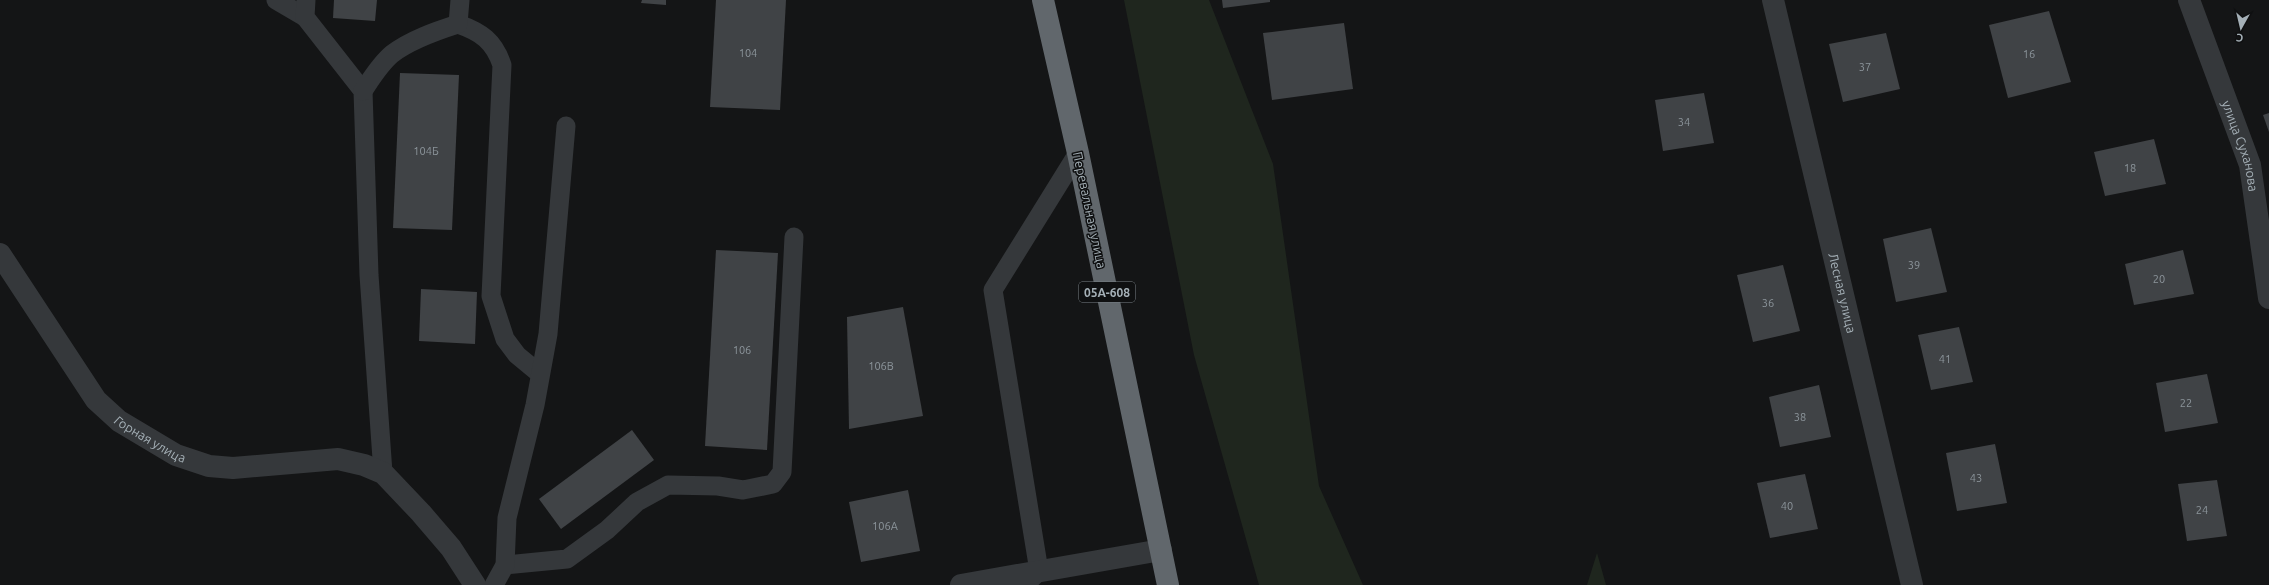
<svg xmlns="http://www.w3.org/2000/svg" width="2269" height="585" font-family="Ubuntu,sans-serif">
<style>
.green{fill:#1f261e}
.building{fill:#404346}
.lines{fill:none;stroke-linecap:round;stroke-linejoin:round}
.lane{stroke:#35383b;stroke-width:19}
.street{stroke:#35383b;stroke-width:22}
.highway{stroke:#61676c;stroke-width:22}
.labels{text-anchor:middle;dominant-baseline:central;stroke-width:3;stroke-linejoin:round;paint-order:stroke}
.number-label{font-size:11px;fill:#8c959b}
.shield{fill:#0f1011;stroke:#788085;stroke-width:1}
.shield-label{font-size:12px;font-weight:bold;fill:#a5b0b7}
.street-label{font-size:13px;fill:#a5b0b7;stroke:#0f1011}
</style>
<rect width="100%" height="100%" fill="#141516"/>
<g class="green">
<polygon points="1124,0 1209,0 1273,164 1319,486 1363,585 1259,585 1194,355"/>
<polygon points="1597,553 1606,585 1587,585"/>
</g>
<g class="building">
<polygon points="334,0 377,0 375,21 333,18"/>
<polygon points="642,0 666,0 666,5 641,3"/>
<polygon points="716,0 786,0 780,110 710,107"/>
<polygon points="1222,0 1270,0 1270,2 1223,8"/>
<polygon points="2049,11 2071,82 2008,98 1989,25"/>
<polygon points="1344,23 1353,89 1272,100 1263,33"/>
<polygon points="1886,33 1900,89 1843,102 1829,44"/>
<polygon points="400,73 459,75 452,230 393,228"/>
<polygon points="1704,93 1714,143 1663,151 1655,100"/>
<polygon points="2269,113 2269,132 2263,115"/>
<polygon points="2154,139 2166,184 2105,196 2094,152"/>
<polygon points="1931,228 1947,292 1896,302 1883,239"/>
<polygon points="716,250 778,253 767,450 705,446"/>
<polygon points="2183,250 2194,294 2134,305 2125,264"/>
<polygon points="1783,265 1800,331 1753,342 1737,275"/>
<polygon points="421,289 477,292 475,344 419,341"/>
<polygon points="903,307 923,416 849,429 847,317"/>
<polygon points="1959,327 1973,382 1931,390 1918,335"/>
<polygon points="2207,374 2218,423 2165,432 2156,383"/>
<polygon points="1819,385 1831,437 1780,447 1769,397"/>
<polygon points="632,430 654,460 561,529 539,499"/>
<polygon points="1995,444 2007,503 1957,511 1946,453"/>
<polygon points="1805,474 1818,529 1770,538 1757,483"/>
<polygon points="2217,480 2227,536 2187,541 2178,484"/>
<polygon points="908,490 920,551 861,562 849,502"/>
</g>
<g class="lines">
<g class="lane">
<polyline points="276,0 305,17"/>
<polyline points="306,0 305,17 363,91 369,275 383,473"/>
<path d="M 458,24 C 481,32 494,41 502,65 L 491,296 L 505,339 L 517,355 L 540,374"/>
<path d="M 363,91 C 371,79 380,64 392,54 C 410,40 436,31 458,24 L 460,0"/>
<polyline points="505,565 567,559 607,530 637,502 668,485 718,486 743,490 773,484 782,472 794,237"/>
<polyline points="494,585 505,565 507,518 535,405 548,334 566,126"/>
<polyline points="1025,585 1039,571 993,290 1078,153"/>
</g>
<g class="street">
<path id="s1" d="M 1773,0 L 1912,585"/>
<path id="s2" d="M 2189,0 L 2250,165 L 2269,298"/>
<path id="s3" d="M 0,254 L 96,400 L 119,421 L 176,455 L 209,466 L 233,468 L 338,459 L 364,465 L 383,473 L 421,513 L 451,548 L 475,585"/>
<polyline points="961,585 1161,550"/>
</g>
<polyline class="highway" points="1043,0 1078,153 1168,585"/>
</g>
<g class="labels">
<g class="number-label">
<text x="748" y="53">104</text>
<text x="2029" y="54">16</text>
<text x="1865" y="67">37</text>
<text x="1684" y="122">34</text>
<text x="426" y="151">104Б</text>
<text x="2130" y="168">18</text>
<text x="1914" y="265">39</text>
<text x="2159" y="279">20</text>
<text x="1768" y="303">36</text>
<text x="742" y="350">106</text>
<text x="1945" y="359">41</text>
<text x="881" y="366">106В</text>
<text x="2186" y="403">22</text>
<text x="1800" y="417">38</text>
<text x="1976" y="478">43</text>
<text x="1787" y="506">40</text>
<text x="2202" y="510">24</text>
<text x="885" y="526">106А</text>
</g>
<rect class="shield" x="1079" y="282" width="56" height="20" rx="3"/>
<g class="shield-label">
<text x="1107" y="292">05А-608</text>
</g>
<g class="street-label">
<text stroke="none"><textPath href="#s2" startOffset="155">улица Суханова</textPath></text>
<text transform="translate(1090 210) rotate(78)">Перевальная улица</text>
<text stroke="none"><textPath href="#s1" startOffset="301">Лесная улица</textPath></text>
<text stroke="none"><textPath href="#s3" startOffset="242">Горная улица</textPath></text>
</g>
</g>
<g transform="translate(2241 28) rotate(188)" stroke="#0f1011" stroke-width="3" paint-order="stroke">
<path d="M0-3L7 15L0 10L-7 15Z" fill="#a5b0b7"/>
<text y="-6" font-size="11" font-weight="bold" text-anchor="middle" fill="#a5b0b7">С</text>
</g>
</svg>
